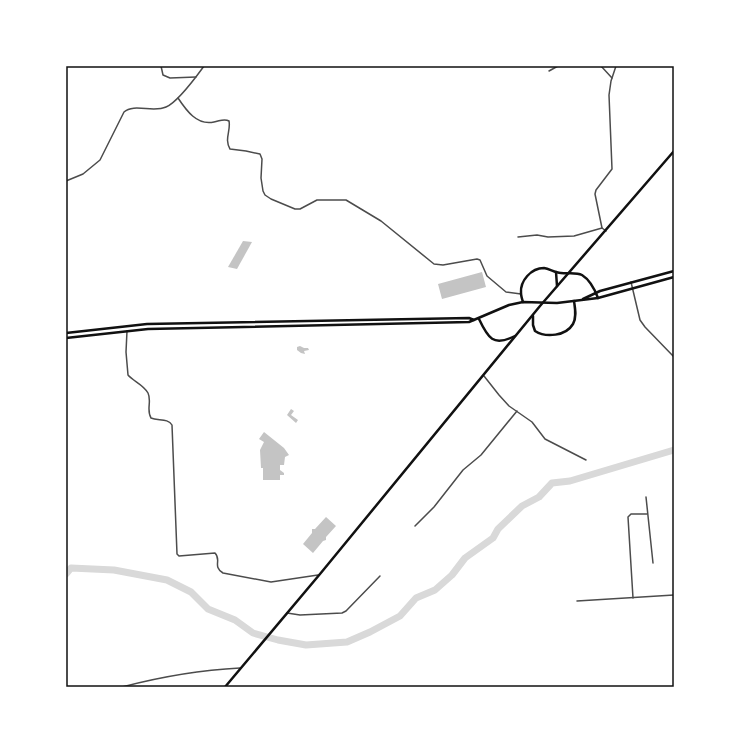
<svg xmlns="http://www.w3.org/2000/svg" width="740" height="753" font-family="Quicksand,sans-serif">
<style>
.lines{fill:none;stroke-linecap:round;stroke-linejoin:round}
.river{stroke:#d9d9d9;stroke-width:7}
.building{fill:#c4c4c4}
.minor{stroke:#4c4c4c;stroke-width:1.5}
.secondary{stroke:#111;stroke-width:2.5}
.neatline{fill:none;stroke:#111;stroke-width:1.5}
</style>
<rect width="100%" height="100%" fill="#fff"/>
<g class="lines">
<polyline class="river" points="66,574 71,568 114,570 167,580 191,592 208,609 235,620 253,633 278,640 306,645 347,642 370,632 400,616 416,598 435,590 452,575 465,558 493,538 498,529 522,506 539,497 552,483 570,481 674,450"/>
</g>
<g class="building">
<polygon points="243,241 252,242 237,269 228,267"/>
<polygon points="482,272 486,287 442,299 438,284"/>
<polygon points="300,346 304,348 308,348 309,350 304,351 305,354 301,353 297,350 297,347"/>
<polygon points="291,409 294,411 291,415 298,420 296,423 287,415"/>
<polygon points="264,432 284,448 289,455 285,457 284,465 280,465 280,470 284,473 284,475 280,475 280,480 263,480 263,468 261,468 260,450 264,442 259,439"/>
<polygon points="326,517 336,526 326,537 326,540 323,541 313,553 303,544 312,533 312,529 315,529"/>
</g>
<g class="lines">
<g class="minor">
<polyline points="161,66 163,75 170,78 196,77"/>
<polyline points="601,66 612,78"/>
<polyline points="549,71 558,66"/>
<path d="M 178,98 C 186,110 197,126 214,122 C 220,121 224,118 229,121 C 231,131 224,139 230,149 L 246,151 L 260,154 L 262,159 L 261,178 L 263,191 L 265,195 L 271,199 L 295,209 L 300,209 L 317,200 L 346,200 L 381,221 L 434,264 L 443,265 L 477,259 L 480,260 L 487,276 L 506,292 L 521,294"/>
<path d="M 66,181 L 83,174 L 100,160 L 124,112 C 134,103 153,113 166,107 C 178,102 196,77 204,66"/>
<polyline points="606,231 602,228 595,194 596,190 612,169 609,95 611,81 616,66"/>
<polyline points="518,237 537,235 548,237 574,236 602,228"/>
<polyline points="631,282 640,320 645,327 674,357"/>
<path d="M 127,331 L 126,352 L 128,375 C 133,381 144,385 148,393 C 152,401 146,410 151,418 C 158,421 168,418 172,425 L 177,554 L 179,556 L 215,553 C 222,560 212,566 223,573 L 271,582 L 318,575"/>
<polyline points="484,376 499,395 509,406 532,422 545,439 586,460"/>
<polyline points="646,497 653,563"/>
<polyline points="415,526 434,507 463,470 481,455 517,411"/>
<polyline points="633,598 628,517 631,514 647,514"/>
<polyline points="577,601 674,595"/>
<polyline points="287,613 300,615 342,613 346,611 380,576"/>
<path d="M 122,687 C 160,677 200,670 240,668"/>
</g>
<g class="secondary">
<polyline points="556,272 557,286"/>
<polyline points="583,299 600,291 674,271"/>
<path d="M 523,302 C 522,299 521,296 521,293 C 520,281 531,268 544,268 C 550,269 555,273 561,273 C 568,274 576,272 582,275 C 590,280 595,290 598,298"/>
<path d="M 533,316 L 533,325 L 535,331 C 546,338 566,336 573,324 C 577,317 575,308 574,301"/>
<path d="M 479,319 C 488,338 493,347 515,336"/>
<polyline points="66,333 147,324 469,318 474,320"/>
<polyline points="66,338 148,329 469,322 509,305 523,302 557,303 598,298 674,277"/>
<polyline points="225,687 320,574 540,306 674,151"/>
</g>
</g>
<rect width="740" height="753" fill="none" stroke="#ffffff" stroke-width="134"/>
<rect x="67" y="67" width="606" height="619" class="neatline"/>
</svg>
